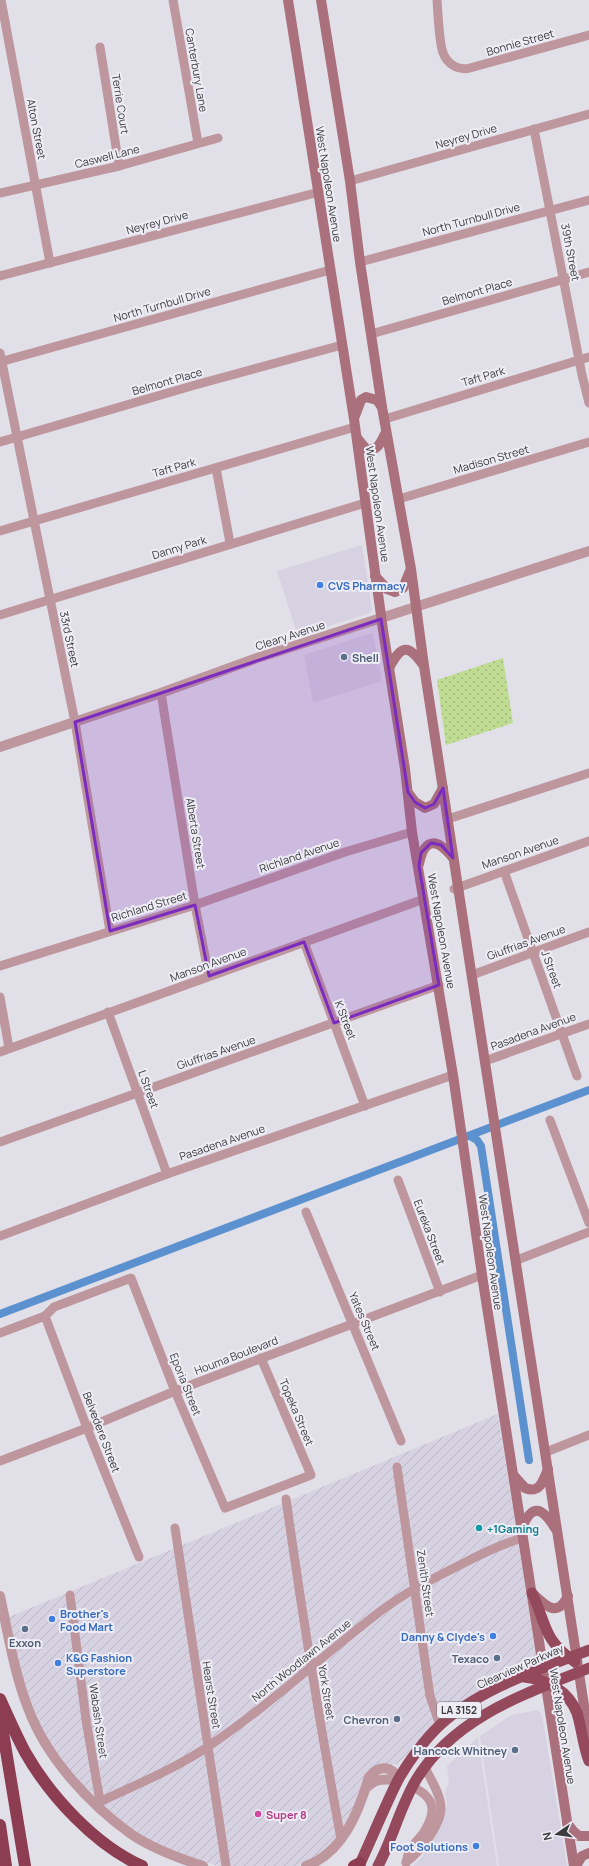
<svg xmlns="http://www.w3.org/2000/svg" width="589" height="1866" font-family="Manrope,sans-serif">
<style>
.built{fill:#d6d2e2}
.industrial{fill:url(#industrial-furrows)}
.grass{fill:url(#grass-dots)}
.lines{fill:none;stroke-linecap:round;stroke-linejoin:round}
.canal{stroke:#5c91cf;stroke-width:8}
.minor{stroke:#be969d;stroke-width:9}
.tertiary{stroke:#be969d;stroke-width:10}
.secondary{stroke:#aa717d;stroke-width:10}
.trunk{stroke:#944a5c;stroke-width:11}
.motorway{stroke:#8c3d52;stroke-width:12}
.marked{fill:#7b2cbf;fill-opacity:0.2;stroke:#7b2cbf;stroke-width:3;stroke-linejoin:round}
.shop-dot{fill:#3f7fe0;stroke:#eeecf5;stroke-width:1.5}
.service-dot{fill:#5c6f8a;stroke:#eeecf5;stroke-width:1.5}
.culture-dot{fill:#0f9aa8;stroke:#eeecf5;stroke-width:1.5}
.hotel-dot{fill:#d1479c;stroke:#eeecf5;stroke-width:1.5}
.labels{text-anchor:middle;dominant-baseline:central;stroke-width:4;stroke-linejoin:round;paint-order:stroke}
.shield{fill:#eeecf5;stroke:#717075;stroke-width:1}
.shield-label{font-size:10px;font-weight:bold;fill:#3b3b3e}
.street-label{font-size:11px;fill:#3b3b3e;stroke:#eeecf5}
.shop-label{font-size:11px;font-weight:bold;fill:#366cbe;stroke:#eeecf5;text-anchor:start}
.service-label{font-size:11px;font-weight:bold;fill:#4e5e75;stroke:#eeecf5;text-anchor:end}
.culture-label{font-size:11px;font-weight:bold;fill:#0d838f;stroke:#eeecf5;text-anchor:start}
.hotel-label{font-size:11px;font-weight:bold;fill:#b23c85;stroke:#eeecf5;text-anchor:start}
</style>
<defs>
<pattern id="industrial-furrows" width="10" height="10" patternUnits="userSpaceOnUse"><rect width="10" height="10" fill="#d6d2e2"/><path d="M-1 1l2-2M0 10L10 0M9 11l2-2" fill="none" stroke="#b9b5c3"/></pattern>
<pattern id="grass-dots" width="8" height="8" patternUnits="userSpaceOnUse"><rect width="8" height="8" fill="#c0dc92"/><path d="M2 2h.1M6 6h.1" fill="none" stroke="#9db479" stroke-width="1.8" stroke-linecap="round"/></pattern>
</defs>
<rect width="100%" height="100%" fill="#e1dfe8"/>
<g class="built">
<polygon points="362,545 372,610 369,613 298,636 277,571"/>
<polygon points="371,633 373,634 382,681 313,703 304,655"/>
<polygon points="538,1710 542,1715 567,1866 499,1866 480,1736 511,1715"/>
<polygon points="478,1737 497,1866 413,1866 422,1857 441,1826 447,1804 445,1793 449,1782 447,1766"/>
</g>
<polygon class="industrial" points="498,1414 538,1666 424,1734 398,1764 380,1766 346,1824 333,1841 320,1854 308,1862 297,1866 219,1866 177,1854 133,1832 104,1807 77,1781 49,1741 38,1720 21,1673 9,1617"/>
<polygon class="grass" points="503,658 513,723 446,745 437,680"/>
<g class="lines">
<g class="canal">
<polyline points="470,1136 477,1140 481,1146 529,1460"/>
<polyline points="0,1314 589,1090"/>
</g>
<g class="minor">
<polyline points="1,0 50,263"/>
<polyline points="173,0 198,143"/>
<path d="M 437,0 C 438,13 439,42 443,53 C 448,65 459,71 470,68 L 589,35"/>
<polyline points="100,47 119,166"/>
<polyline points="534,129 582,375 589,403"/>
<polyline points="350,181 589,114"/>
<polyline points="0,193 119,166 218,138"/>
<polyline points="360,262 589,200"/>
<polyline points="0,276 319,192"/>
<polyline points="371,334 589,272"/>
<polyline points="0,353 75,722 110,931"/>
<polyline points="0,362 330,270"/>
<polyline points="385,419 589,357"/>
<polyline points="0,442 195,385 342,345"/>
<polyline points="216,468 230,543"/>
<polyline points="399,499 589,442"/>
<polyline points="0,531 355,427"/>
<polyline points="0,615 365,503"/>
<polyline points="161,693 195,905 209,976"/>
<polyline points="448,819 589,773"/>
<polyline points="504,871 577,1076"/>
<polyline points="454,889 589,841"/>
<polyline points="304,942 365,1106"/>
<polyline points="0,966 195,905 345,852 412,832"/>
<polyline points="472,975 589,932"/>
<polyline points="0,997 9,1048"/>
<polyline points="108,1012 167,1174"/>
<polyline points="0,1052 424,899"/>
<polyline points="485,1061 589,1024"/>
<polyline points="550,1120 589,1223"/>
<polyline points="0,1142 439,985"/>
<polyline points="398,1180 440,1292"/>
<polyline points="306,1212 401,1441"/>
<polyline points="0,1236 167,1174 453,1075"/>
<polyline points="517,1260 589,1232"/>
<polyline points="45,1316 87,1428 139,1557"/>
<polyline points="0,1333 45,1316 54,1307 131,1278 175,1391 225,1508 311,1475 261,1358"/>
<polyline points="546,1452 589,1435"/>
<polyline points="0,1461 87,1428 175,1391 482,1275"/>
<polyline points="397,1467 430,1696 440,1725"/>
<path d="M 286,1499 C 302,1613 320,1726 341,1839"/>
<polyline points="175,1528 226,1866"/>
<polyline points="70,1595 86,1720 100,1801"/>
<path d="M 95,1804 C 133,1786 173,1770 209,1746 C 268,1706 321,1657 378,1613 C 404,1593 432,1579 462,1564 C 481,1554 501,1544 523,1538"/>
<path d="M 406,1862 C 420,1852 441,1825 441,1808 C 441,1794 430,1779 425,1767"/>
<path d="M 406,1863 C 407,1859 408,1854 409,1851 C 413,1843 421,1838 425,1830 C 437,1810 434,1797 413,1787"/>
</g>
<g class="tertiary">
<polyline points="0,747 161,693 257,658 589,551"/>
<path d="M 0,1596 C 8,1633 14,1672 28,1708 C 46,1757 89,1804 131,1834 C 153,1849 178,1858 203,1866"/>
<path d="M 306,1866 C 343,1853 359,1811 369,1777 C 379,1764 392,1766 399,1779 C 383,1781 378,1776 365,1789"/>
</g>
<g class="secondary">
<polyline points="288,0 354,419 383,630 405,769 412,832 453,1075 482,1275 574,1866"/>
<polyline points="321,0 350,181 360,262 382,407 411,569 424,666 589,1738"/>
<polyline points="355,416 361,400 366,397 377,400 382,407"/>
<path d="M 357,438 L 366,449 C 378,452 381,442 386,432"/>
<polyline points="375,576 387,589 395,592 403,588 410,571"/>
<path d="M 389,668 C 402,644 408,644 424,666"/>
<polyline points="409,794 415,802 425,808 434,804 443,788"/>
<path d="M 419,864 C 425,836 438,839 453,858"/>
<path d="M 514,1476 L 525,1488 C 540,1494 543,1481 548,1469"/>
<path d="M 522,1528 C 532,1503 542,1507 555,1528"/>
<path d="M 532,1593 C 546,1605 556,1619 568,1596"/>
<polyline points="567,1823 574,1832 579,1836 589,1836"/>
<polyline points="576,1866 582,1856 589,1853"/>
</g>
<g class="trunk">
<path d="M 532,1593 C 547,1625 543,1640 575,1662"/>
<path d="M 524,1677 C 546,1679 569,1691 577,1713 C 582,1729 583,1746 589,1761"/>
<path d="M 359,1866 C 372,1838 384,1808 398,1780 C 408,1762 425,1739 440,1725 C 479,1689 541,1669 589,1650"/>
<path d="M 378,1866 C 393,1838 400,1807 416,1780 C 454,1717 525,1694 589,1668"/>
</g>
<g class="motorway">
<path d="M 0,1699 C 8,1717 16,1735 25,1752 C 50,1796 95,1845 142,1866"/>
<polyline points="0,1714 25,1866"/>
<polyline points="0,1825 6,1866"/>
<polyline points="354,1866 360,1863"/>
</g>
</g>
<path class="marked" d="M 381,619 L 408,792 L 415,802 L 425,808 L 434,804 L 443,788 L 453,858 L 441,845 L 431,843 L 421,853 L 419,866 L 439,985 L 334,1023 L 304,942 L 209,976 L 195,905 L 110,931 L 75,722 Z"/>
<g class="shop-dot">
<circle cx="320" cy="585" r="4"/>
<circle cx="52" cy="1619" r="4"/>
<circle cx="493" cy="1636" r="4"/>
<circle cx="58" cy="1663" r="4"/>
<circle cx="476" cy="1846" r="4"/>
</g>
<g class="service-dot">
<circle cx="344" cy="657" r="4"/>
<circle cx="25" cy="1629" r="4"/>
<circle cx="497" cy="1658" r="4"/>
<circle cx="397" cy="1719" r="4"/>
<circle cx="515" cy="1750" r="4"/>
</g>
<circle class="culture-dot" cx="479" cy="1528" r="4"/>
<circle class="hotel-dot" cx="258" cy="1814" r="4"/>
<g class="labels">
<rect class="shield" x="437" y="1702" width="44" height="16" rx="3"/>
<g class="shield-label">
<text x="459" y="1710">LA 3152</text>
</g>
<g class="street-label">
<text transform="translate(520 42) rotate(-16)">Bonnie Street</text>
<text transform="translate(197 70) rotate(80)">Canterbury Lane</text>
<text transform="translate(121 104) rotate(81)">Terrie Court</text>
<text transform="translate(37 129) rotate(79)">Alton Street</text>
<text transform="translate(466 136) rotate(-16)">Neyrey Drive</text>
<text transform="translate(107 156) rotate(-14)">Caswell Lane</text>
<text transform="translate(329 184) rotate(81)">West Napoleon Avenue</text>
<text transform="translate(471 219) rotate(-15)">North Turnbull Drive</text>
<text transform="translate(157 222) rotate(-15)">Neyrey Drive</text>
<text transform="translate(571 252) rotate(79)">39th Street</text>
<text transform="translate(477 291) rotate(-16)">Belmont Place</text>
<text transform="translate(162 304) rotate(-16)">North Turnbull Drive</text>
<text transform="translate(483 376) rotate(-17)">Taft Park</text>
<text transform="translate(167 381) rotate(-16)">Belmont Place</text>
<text transform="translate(491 459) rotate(-16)">Madison Street</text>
<text transform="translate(174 467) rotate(-16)">Taft Park</text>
<text transform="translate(378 504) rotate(82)">West Napoleon Avenue</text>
<text transform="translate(179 547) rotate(-17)">Danny Park</text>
<text transform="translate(290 635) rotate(-18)">Cleary Avenue</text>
<text transform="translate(70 639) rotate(78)">33rd Street</text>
<text transform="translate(196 833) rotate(81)">Alberta Street</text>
<text transform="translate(520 852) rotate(-19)">Manson Avenue</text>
<text transform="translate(299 855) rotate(-19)">Richland Avenue</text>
<text transform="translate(149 906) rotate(-17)">Richland Street</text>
<text transform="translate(442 931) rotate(80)">West Napoleon Avenue</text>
<text transform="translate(526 942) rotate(-20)">Giuffrias Avenue</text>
<text transform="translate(208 964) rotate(-20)">Manson Avenue</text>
<text transform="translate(552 969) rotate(70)">J Street</text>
<text transform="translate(346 1020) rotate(69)">K Street</text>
<text transform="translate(533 1031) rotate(-20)">Pasadena Avenue</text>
<text transform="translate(216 1052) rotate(-19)">Giuffrias Avenue</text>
<text transform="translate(149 1089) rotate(70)">L Street</text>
<text transform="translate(222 1142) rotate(-19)">Pasadena Avenue</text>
<text transform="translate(430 1232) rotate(69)">Eureka Street</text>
<text transform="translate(491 1252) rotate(82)">West Napoleon Avenue</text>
<text transform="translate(365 1321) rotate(67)">Yates Street</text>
<text transform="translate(236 1355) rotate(-21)">Houma Boulevard</text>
<text transform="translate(186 1384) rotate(68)">Eporia Street</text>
<text transform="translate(297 1412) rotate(67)">Topeka Street</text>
<text transform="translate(102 1432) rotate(69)">Belvedere Street</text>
<text transform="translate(426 1583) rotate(82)">Zenith Street</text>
<text transform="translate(301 1660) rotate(-39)">North Woodlawn Avenue</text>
<text transform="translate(520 1666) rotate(-24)">Clearview Parkway</text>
<text transform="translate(327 1692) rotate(81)">York Street</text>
<text transform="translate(212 1695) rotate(81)">Hearst Street</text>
<text transform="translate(99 1721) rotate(82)">Wabash Street</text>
<text transform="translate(563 1726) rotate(81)">West Napoleon Avenue</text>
</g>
<g class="shop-label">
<text x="328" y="585">CVS Pharmacy</text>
<text x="60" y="1613">Brother's<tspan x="60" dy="13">Food Mart</tspan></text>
<text x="485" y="1636" text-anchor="end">Danny &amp; Clyde's</text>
<text x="66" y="1657">K&amp;G Fashion<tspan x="66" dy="13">Superstore</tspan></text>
<text x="468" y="1846" text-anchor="end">Foot Solutions</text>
</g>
<g class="service-label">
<text x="352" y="657" text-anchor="start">Shell</text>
<text x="25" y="1642" text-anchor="middle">Exxon</text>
<text x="489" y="1658">Texaco</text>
<text x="389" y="1719">Chevron</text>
<text x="507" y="1750">Hancock Whitney</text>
</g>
<g class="culture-label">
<text x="487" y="1528">+1Gaming</text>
</g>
<g class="hotel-label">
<text x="266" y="1814">Super 8</text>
</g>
</g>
<g transform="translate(557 1834) rotate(257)" stroke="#eeecf5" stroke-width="3" paint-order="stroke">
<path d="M0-3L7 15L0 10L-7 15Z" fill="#3b3b3e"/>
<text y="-6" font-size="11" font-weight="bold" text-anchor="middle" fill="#3b3b3e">N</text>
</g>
</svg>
